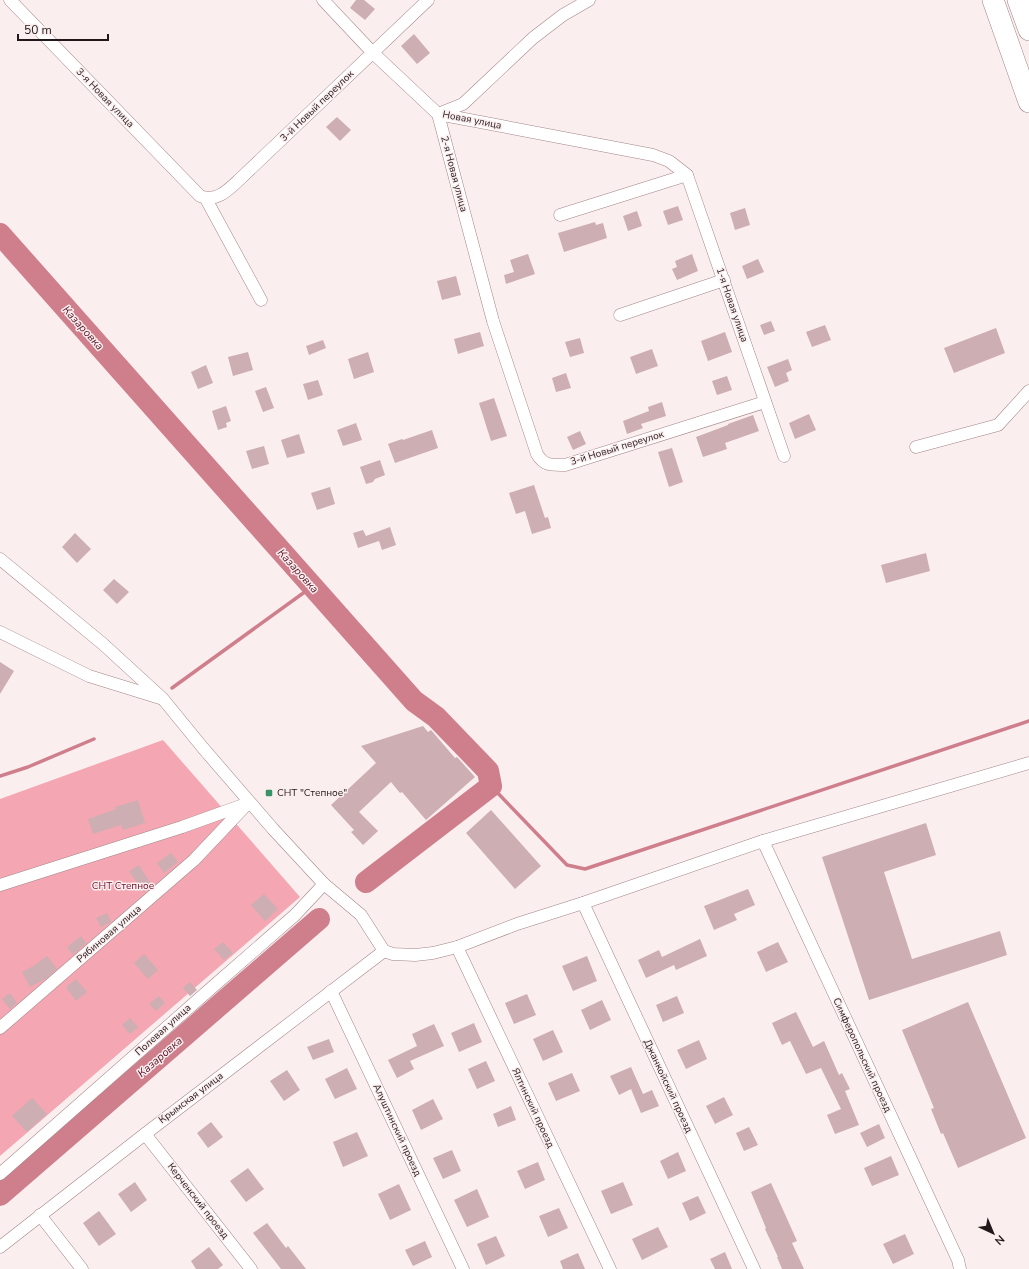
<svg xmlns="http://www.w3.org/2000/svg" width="1029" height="1269" font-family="'Nunito Sans',sans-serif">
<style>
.green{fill:#f4a7b2}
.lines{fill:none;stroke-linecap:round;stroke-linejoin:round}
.stream{stroke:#cf7f8b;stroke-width:3.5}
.river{stroke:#cf7f8b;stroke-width:22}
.building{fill:#cdaeb2}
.minor-casing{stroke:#a28588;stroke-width:13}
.trunk-casing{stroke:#a28588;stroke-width:22}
.minor{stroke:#fff;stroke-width:12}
.trunk{stroke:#fff;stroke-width:21}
.poi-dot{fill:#389369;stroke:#fbeeef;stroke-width:1.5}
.labels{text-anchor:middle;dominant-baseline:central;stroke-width:3;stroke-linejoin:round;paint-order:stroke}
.street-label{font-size:10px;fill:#231819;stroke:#fbeeef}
.poi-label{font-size:10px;fill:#231819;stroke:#fbeeef;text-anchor:start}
.park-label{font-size:10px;fill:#710f2c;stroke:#fbeeef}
.water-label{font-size:11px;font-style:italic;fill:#570e23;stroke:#fbeeef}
</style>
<rect width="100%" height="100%" fill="#fbeeef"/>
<polygon class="green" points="163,740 300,897 0,1156 0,799"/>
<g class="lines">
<g class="stream">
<polyline points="172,688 313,586"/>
<polyline points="0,776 28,767 94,739"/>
<polyline points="491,786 567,865 585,869 1029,721"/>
</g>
<g class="river">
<polyline points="0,234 414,701 436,717 488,771 491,786 366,882"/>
<polyline points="0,1195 319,919"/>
</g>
</g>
<g class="building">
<polygon points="356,0 364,0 375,9 365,20 350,8"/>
<polygon points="414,34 430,53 417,64 401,46"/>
<polygon points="337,117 351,130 340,141 326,127"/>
<polygon points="678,206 683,220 668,225 663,211"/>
<polygon points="745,208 750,225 735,230 730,213"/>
<polygon points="637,211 642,226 628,231 623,216"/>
<polygon points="595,222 596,225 603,223 607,238 564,252 558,233"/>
<polygon points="528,254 535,274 506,284 504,275 514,272 510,260"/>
<polygon points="692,254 698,271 677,280 672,269 677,267 675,261"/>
<polygon points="758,259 764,272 747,279 742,266"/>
<polygon points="456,276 461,295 442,300 437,281"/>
<polygon points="771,321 775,331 764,335 760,325"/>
<polygon points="825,325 831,340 812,347 806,332"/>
<polygon points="996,328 1005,353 954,373 944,348"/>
<polygon points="480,332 484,346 458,354 454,339"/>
<polygon points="725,332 732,352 708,361 701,341"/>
<polygon points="580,338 584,353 570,357 565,342"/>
<polygon points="323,340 326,348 309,355 306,346"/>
<polygon points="652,349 658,366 636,374 630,357"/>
<polygon points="248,352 253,370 233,376 228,357"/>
<polygon points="368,352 374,372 354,379 348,359"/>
<polygon points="788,359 792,370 786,373 789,381 775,387 767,367"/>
<polygon points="206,365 213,383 198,389 191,372"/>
<polygon points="566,373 571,388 556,392 552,378"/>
<polygon points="727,376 732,390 717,395 712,381"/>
<polygon points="318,380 323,395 308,400 303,384"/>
<polygon points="266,387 274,408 263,412 255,391"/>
<polygon points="494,398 507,436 491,441 479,403"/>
<polygon points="662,402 666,416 641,424 643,428 627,434 623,421 649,411 648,407"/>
<polygon points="226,406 231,421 226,423 227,427 218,430 212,411"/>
<polygon points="809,414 816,430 795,439 789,423"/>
<polygon points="753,415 759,431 725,443 727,449 703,457 696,437 728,425 728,424"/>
<polygon points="356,423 362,440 343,446 337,430"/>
<polygon points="432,430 438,448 395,463 388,444 402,439 403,440"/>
<polygon points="580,431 586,444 573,450 567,437"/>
<polygon points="299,434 305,453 287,458 281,440"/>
<polygon points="264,446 269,464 252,469 246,451"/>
<polygon points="672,448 683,482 669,487 658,452"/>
<polygon points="380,460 385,475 375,479 373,482 366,484 360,467"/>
<polygon points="534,485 545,518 548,517 551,528 532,534 525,511 516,514 509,493"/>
<polygon points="330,487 335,504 317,510 311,493"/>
<polygon points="390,527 396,545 382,550 379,541 358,548 353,533 363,530 366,536"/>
<polygon points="75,533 91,549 77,563 62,547"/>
<polygon points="926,553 930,571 886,583 881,565"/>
<polygon points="114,579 129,592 117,604 103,590"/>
<polygon points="0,662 14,671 0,694"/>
<polygon points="423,726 428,732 431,730 455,758 457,757 475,777 426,820 402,792 400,793 391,782 359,812 378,831 363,845 351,832 354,830 331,805 376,763 361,746"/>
<polygon points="138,800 145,823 123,830 121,825 93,834 88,819 116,809 115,807"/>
<polygon points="491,810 541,866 515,889 466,833"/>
<polygon points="926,823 936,855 884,872 912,959 1000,931 1007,955 869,1000 822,857"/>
<polygon points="171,853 178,862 164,873 157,863"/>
<polygon points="139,865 152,886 143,892 129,871"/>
<polygon points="748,889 755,905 734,914 737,920 714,930 704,906"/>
<polygon points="264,894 278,909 265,921 251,905"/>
<polygon points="107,913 111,922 101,927 96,918"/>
<polygon points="81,936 86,943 73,955 67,947"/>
<polygon points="700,939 707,956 676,970 674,965 646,978 638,960 659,950 662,957"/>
<polygon points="223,942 233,953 224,960 214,949"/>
<polygon points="778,942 788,962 766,972 757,952"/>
<polygon points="144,954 158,970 148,979 134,963"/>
<polygon points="47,956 57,969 47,978 30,987 22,972 35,965"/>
<polygon points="587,956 597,981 573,991 562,966"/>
<polygon points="76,979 87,992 76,1001 66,987"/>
<polygon points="190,982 197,990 190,996 183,988"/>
<polygon points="10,993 17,1003 10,1009 2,999"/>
<polygon points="527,994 536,1015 514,1024 505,1003"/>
<polygon points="159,996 165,1003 156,1011 149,1004"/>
<polygon points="677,996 684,1013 663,1022 656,1005"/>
<polygon points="602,1000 611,1020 590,1030 581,1010"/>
<polygon points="968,1002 1026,1138 958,1168 943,1133 941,1134 931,1109 934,1108 902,1030"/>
<polygon points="796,1012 813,1047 824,1041 839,1075 842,1073 850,1089 845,1091 859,1125 835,1134 827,1115 841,1109 821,1068 806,1074 790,1041 782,1045 772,1023"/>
<polygon points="130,1018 138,1027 130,1034 122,1025"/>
<polygon points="474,1023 482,1042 459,1052 451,1033"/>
<polygon points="434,1024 444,1046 410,1061 414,1069 397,1078 388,1060 417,1046 412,1034"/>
<polygon points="553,1030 563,1052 543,1061 533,1039"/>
<polygon points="329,1039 334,1052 313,1060 307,1047"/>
<polygon points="699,1040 707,1059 686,1069 677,1050"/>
<polygon points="486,1061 495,1081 477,1089 468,1069"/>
<polygon points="631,1067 643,1094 652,1090 659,1106 641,1113 631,1089 619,1095 610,1076"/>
<polygon points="347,1068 357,1089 335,1099 325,1079"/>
<polygon points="287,1070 300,1090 284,1101 270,1081"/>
<polygon points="572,1073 580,1091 556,1101 548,1083"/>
<polygon points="724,1097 733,1115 715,1124 706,1106"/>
<polygon points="32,1098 47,1114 27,1132 12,1116"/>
<polygon points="433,1099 443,1119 421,1130 412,1110"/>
<polygon points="511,1106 516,1120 498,1127 493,1114"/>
<polygon points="211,1122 223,1137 208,1148 197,1133"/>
<polygon points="879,1124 885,1138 867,1147 860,1133"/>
<polygon points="749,1127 758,1145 744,1151 736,1133"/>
<polygon points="357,1132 368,1156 343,1167 333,1142"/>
<polygon points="452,1150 461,1171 443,1179 433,1158"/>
<polygon points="678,1152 686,1171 668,1179 660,1161"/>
<polygon points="891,1156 899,1175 872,1186 864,1168"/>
<polygon points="538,1162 545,1180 525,1189 517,1171"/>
<polygon points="248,1168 264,1189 246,1202 230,1181"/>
<polygon points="135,1182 147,1200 131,1212 118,1194"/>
<polygon points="623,1182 633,1205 611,1214 601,1191"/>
<polygon points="771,1183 797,1241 792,1243 804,1269 782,1269 777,1257 778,1257 765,1229 766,1228 751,1192"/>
<polygon points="399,1184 411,1210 390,1220 378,1194"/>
<polygon points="477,1189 489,1217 467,1227 454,1200"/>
<polygon points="698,1196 706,1213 690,1221 682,1203"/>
<polygon points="559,1208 568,1228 548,1237 539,1216"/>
<polygon points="99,1211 116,1234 99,1246 83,1223"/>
<polygon points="267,1223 286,1248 288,1246 306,1269 281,1269 253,1233"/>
<polygon points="658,1227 668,1247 642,1260 632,1239"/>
<polygon points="905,1234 914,1254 893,1264 883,1244"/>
<polygon points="496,1236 505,1256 486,1265 477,1244"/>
<polygon points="425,1241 432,1257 413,1266 405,1250"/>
<polygon points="209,1247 223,1265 218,1269 196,1269 191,1261"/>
<polygon points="725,1252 732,1269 715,1269 710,1259"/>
<polygon points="578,1253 585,1269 563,1269 560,1261"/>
</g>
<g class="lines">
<defs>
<g id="minor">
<path d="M 10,0 L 200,196 C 217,203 229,189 241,178 L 428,0"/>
<path d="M 323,0 L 373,53 L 438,114 L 493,321 L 537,454 C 544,466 551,465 565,465 L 765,402"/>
<polyline points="589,0 563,15 533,38 463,104 438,114 653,155 669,161 687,175 784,456"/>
<polyline points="206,199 261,300"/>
<polyline points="560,215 687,175"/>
<polyline points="620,315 724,280"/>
<polyline points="916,447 998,425 1029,391"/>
<polyline points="0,559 103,644 163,699 203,748 273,829 324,884 361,915 384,951 393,954 415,955 433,953 457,947 517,924 583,903 763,841 1029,763"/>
<polyline points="0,632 89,676 160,698"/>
<polyline points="763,841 958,1260 960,1269"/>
<polyline points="0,885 182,827 246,804"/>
<polyline points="583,903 754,1269"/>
<polyline points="457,947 610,1269"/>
<polyline points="331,991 463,1269"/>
<polyline points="0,1028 194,860 249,802"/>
<polyline points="145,1134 251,1269"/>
<polyline points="0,1174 217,983 295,915 324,884"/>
<polyline points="40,1215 82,1269"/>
<polyline points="0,1247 145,1134 384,951"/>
</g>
<g id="trunk">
<polyline points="993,0 1029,102"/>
<polyline points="1018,0 1029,30"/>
</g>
</defs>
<use href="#minor" class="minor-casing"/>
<use href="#trunk" class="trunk-casing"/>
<use href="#minor" class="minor"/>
<use href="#trunk" class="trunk"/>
</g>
<rect class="poi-dot" x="265" y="789" width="8" height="8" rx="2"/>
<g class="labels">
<g class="street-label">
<text transform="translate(105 98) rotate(46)">3-я Новая улица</text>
<text transform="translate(317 106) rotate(-44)">3-й Новый переулок</text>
<text transform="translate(472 120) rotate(11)">Новая улица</text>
<text transform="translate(454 174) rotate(75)">2-я Новая улица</text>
<text transform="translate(732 305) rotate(71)">1-я Новая улица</text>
<text transform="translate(617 448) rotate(-17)">3-й Новый переулок</text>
<text transform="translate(109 934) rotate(-41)">Рябиновая улица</text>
<text transform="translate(163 1030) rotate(-42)">Полевая улица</text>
<text transform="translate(862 1055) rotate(65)">Симферопольский проезд</text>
<text transform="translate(668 1086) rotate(65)">Джанкойский проезд</text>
<text transform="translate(191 1098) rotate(-37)">Крымская улица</text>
<text transform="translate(533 1108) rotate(65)">Ялтинский проезд</text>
<text transform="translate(397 1130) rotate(65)">Алуштинский проезд</text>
<text transform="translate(198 1201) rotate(52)">Керченский проезд</text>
</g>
<g class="poi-label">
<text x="277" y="793">СНТ "Степное"</text>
</g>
<g class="park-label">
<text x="123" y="886">СНТ Степное</text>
</g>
<g class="water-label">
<text transform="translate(83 328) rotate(48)">Казаровка</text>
<text transform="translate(298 571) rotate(48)">Казаровка</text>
<text transform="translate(160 1057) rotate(-41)">Казаровка</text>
</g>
</g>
<g transform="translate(993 1233) rotate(136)" stroke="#fbeeef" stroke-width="3" paint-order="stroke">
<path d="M0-3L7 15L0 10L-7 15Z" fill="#231819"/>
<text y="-6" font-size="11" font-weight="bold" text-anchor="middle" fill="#231819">N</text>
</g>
<path d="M18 34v6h90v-6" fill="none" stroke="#231819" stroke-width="2"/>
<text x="24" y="34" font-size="12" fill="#231819" stroke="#fbeeef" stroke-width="3" paint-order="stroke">50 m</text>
</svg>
